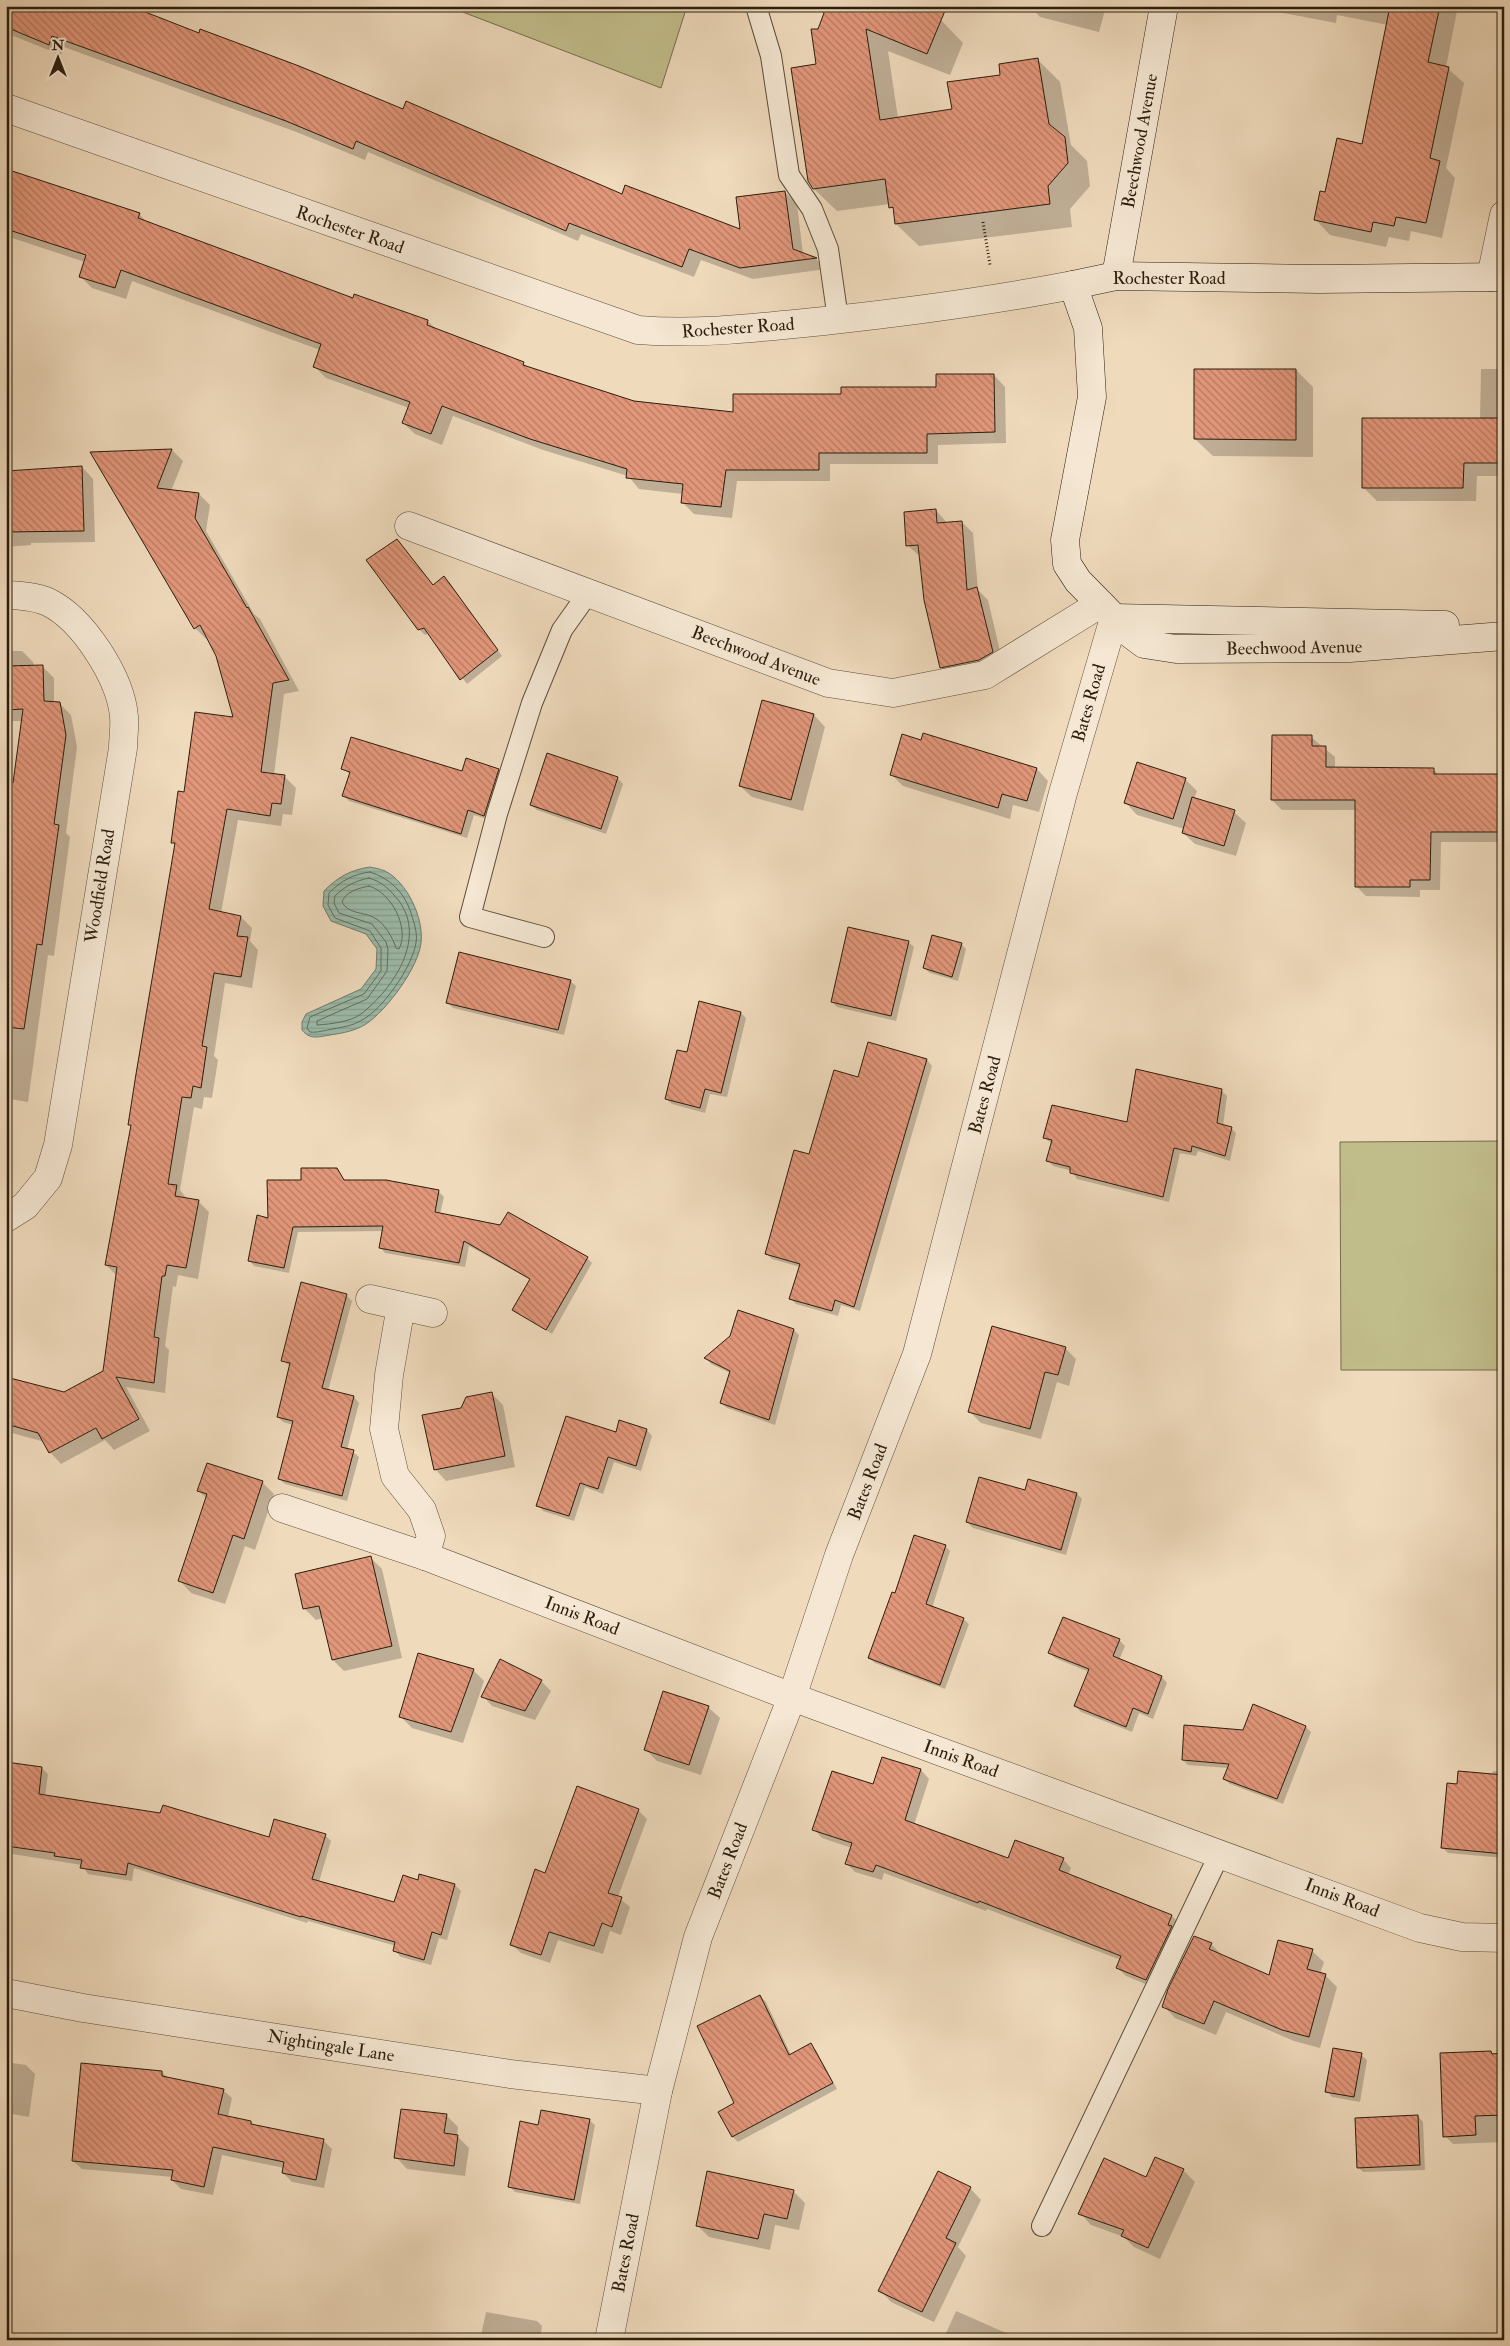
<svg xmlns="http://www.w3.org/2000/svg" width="1510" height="2346" font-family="'IM FELL Double Pica',serif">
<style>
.green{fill:#c1bd8b;stroke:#766e4c}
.water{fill:url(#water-rules);stroke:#6e7c6b}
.shadow{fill:#0003}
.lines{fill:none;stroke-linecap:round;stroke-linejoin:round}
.shore{stroke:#636c5c;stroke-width:1}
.building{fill:url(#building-back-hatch);stroke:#2b1e0d}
.lane-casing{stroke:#5c4d39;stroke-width:22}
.street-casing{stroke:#5c4d39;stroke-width:29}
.secondary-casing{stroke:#2b1e0d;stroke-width:29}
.path{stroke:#2b1e0d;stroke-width:3;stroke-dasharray:1 2.5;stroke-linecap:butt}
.lane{stroke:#f5e7d3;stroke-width:20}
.street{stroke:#f5e7d3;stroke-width:28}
.secondary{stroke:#f5e7d3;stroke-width:28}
.labels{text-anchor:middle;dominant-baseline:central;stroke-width:4.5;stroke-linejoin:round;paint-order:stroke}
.street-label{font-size:18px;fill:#2b1e0d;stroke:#f5e7d3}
</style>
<defs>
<pattern id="water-rules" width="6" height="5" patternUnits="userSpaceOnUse" patternTransform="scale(1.25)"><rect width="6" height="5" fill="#9bbbaa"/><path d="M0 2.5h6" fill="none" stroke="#86a091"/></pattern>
<pattern id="building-back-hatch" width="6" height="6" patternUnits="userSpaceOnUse" patternTransform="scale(1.25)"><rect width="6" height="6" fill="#e2967a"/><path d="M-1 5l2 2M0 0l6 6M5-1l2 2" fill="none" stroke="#b77a62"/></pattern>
</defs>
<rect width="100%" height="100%" fill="#efdabc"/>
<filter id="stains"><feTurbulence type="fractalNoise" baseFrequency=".004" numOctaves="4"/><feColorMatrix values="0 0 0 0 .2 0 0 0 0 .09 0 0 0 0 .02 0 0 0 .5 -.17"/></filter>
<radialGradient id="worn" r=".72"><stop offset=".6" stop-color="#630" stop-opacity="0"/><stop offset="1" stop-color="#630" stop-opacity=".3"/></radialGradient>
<g class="green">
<polygon points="447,6 687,6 661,88"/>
<polygon points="1504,1141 1504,1370 1341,1370 1340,1142"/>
</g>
<path class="water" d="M 370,867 C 375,868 380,869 385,871 C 407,882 424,918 421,943 C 418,968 387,1010 366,1024 C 355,1031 343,1033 330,1035 C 318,1037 310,1040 302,1030 L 302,1022 L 306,1014 L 361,989 L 376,969 L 377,949 L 366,934 L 331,921 L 323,906 L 324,891 C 338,877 350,870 370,867 Z"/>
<g class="shadow">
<polygon points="6,6 404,111 623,196 742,231 785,192 797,204 803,254 816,259 826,269 753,279 701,260 694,277 581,234 578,241 368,152 365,160 299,133 64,47 61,55 6,33"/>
<polygon points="1030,6 1106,6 1099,32 1040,17"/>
<polygon points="1246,6 1458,6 1446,67 1464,83 1446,168 1455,178 1442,238 1411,231 1409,241 1389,237 1386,247 1330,235 1315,219 1326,193 1363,145 1388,25 1337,15 1336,23"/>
<polygon points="941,20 963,43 950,75 888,51 898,118 953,111 1002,76 1038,60 1060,82 1071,145 1087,161 1090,186 1070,209 1072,227 919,246 896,224 895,212 890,204 837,211 814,189 817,65 812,30"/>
<polygon points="6,170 139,214 148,223 353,299 428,321 437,330 523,363 528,367 634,402 734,414 842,395 938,388 994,375 1005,387 1006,443 938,445 938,464 830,464 830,481 737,481 732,518 694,514 682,502 683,494 639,489 628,476 543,450 453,416 442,445 415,434 403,423 409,408 326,378 315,367 320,350 132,281 126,299 92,288 81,277 85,262 6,236"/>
<polygon points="1481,369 1504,369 1504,476 1477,476 1476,501 1377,501 1363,487 1480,419"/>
<polygon points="1296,370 1313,387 1313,457 1213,456 1195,439"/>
<polygon points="172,450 183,461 171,491 199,494 210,505 206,531 254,614 260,619 299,691 284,694 274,775 284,776 296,788 292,815 283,814 281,826 238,820 221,913 241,917 252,928 250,941 258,950 252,988 225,983 214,1056 218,1060 212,1098 204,1097 202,1109 194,1107 180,1190 187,1199 198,1201 209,1212 198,1279 178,1275 176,1287 173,1286 165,1346 169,1350 165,1393 126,1387 150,1431 114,1450 105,1440 61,1464 50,1452 45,1442 8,1432 6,1438 6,1378 65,1394 104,1372 117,1276 106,1265 132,1127 130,1124 176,846 172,842 185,793 234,718 218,655 208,638 206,639 195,628 93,453"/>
<polygon points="82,467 93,479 95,542 31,543 31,545 6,547 6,473 51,471 51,468"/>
<polygon points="936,510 947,523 962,522 973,533 978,590 988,600 1003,664 953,679 941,667 921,557 907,545"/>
<polygon points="397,540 434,586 444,578 450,583 502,656 467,684 429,633 425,635 419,629"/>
<polygon points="6,651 22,651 33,662 34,666 42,666 54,678 54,703 59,703 71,715 77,747 66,833 70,837 54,956 48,955 28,1102 10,1099 6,1115 6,783 14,784 22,721 6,721"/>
<polygon points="763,702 814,715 825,727 803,811 752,797 740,786"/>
<polygon points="924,735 1037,769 1048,781 1039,812 1013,805 1010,819 903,786 892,775 922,741"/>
<polygon points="1311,737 1335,757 1335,769 1433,769 1439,775 1504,775 1504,842 1441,842 1440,890 1420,890 1420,897 1366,896 1356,886 1356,810 1282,810 1272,800"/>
<polygon points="342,768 463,773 498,770 504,775 490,820 474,815 467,838 349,801 344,796 351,775"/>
<polygon points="617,778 623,784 606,834 537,810 531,805"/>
<polygon points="1185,779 1197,791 1194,799 1234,812 1246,823 1236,856 1195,844 1183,833 1184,829 1137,815 1126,803"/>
<polygon points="908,942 914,947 896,1021 837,1007 832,1002"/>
<polygon points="961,944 966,949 958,981 930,973 924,968"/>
<polygon points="570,981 576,986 564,1035 453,1008 447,1002"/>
<polygon points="700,1002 741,1013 746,1018 727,1097 710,1094 705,1113 672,1104 666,1099 687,1054"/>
<polygon points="869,1044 927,1060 932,1066 860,1311 841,1305 838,1316 796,1304 790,1298 800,1267 772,1259 766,1253 809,1156 858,1078"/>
<polygon points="1137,1070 1222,1091 1227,1096 1223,1126 1231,1128 1236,1133 1230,1161 1198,1151 1196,1156 1180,1153 1169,1202 1077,1179 1072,1171 1053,1166 1048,1160 1052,1144 1045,1138 1128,1123"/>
<polygon points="336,1170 346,1181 438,1191 444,1197 440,1214 587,1258 592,1263 552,1334 514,1310 531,1280 469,1246 465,1267 385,1253 380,1247 383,1231 298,1232 289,1273 254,1266 249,1260 269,1219 303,1181"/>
<polygon points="346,1295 352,1301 328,1391 354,1397 359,1403 347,1450 353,1452 359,1457 347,1501 285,1484 279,1479 293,1425 283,1422 278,1417 291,1367 282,1360"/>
<polygon points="794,1330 799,1335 775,1425 727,1408 721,1403 730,1373 711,1364 706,1358"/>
<polygon points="1065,1348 1076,1359 1069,1386 1057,1382 1041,1439 981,1423 970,1412"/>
<polygon points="491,1393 503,1405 515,1467 446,1481 435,1469 462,1409"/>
<polygon points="620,1422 647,1430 652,1436 641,1471 614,1462 603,1494 585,1487 574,1521 543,1511 538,1505 616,1433"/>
<polygon points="262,1482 274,1494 255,1550 245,1546 225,1604 191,1593 180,1581 207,1499 199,1491"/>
<polygon points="1026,1491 1077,1494 1082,1499 1066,1555 973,1528 967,1522"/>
<polygon points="945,1546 950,1551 932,1608 963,1619 969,1624 945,1689 875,1663 869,1658 896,1594"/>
<polygon points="371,1558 382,1569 402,1658 344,1671 333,1660 323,1618 316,1620 304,1608"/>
<polygon points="1119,1640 1125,1646 1119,1660 1162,1677 1167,1683 1153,1719 1139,1713 1132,1732 1081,1712 1075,1706 1089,1672 1055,1658 1050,1653"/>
<polygon points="473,1670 484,1681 463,1743 412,1728 401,1717"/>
<polygon points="541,1681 551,1691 535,1720 492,1706 483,1696"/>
<polygon points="1253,1706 1306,1727 1311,1732 1283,1804 1230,1784 1224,1779 1228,1768 1188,1765 1183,1760 1243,1731"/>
<polygon points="708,1707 720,1718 701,1775 657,1761 646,1750"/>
<polygon points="6,1763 42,1768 48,1774 45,1797 270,1838 325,1835 331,1841 319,1882 395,1904 419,1881 420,1875 455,1885 461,1891 447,1940 439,1938 431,1965 401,1957 394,1950 396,1946 308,1921 307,1923 134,1868 132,1881 88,1874 82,1865 6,1853"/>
<polygon points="921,1770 929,1779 914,1825 1009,1860 1063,1859 1071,1868 1068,1875 1172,1916 1180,1924 1155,1988 1126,1976 1118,1968 1121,1960 987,1909 986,1911 884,1873 882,1880 855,1872 846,1863 852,1848 822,1838 814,1829 874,1786"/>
<polygon points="1493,1771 1504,1772 1504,1858 1448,1853 1443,1848 1458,1785 1492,1775"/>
<polygon points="638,1810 647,1819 618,1897 630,1907 621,1935 610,1931 603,1954 558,1940 550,1963 521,1953 512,1945 546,1874"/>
<polygon points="1211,1944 1223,1956 1270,1977 1312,1951 1324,1962 1320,1974 1325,1975 1337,1987 1320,2048 1294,2041 1226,2012 1216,2035 1175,2018 1164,2006"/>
<polygon points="760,1996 766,2002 791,2055 810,2045 816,2050 837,2089 738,2142 733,2137 736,2104"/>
<polygon points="1504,2053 1504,2142 1453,2144 1445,2136 1441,2054"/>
<polygon points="1361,2055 1367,2060 1360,2102 1332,2097 1327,2091"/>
<polygon points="6,2062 26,2065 35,2074 29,2117 6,2113"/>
<polygon points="162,2072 168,2078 223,2090 232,2098 228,2117 251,2122 255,2126 323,2140 332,2149 324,2188 292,2182 283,2173 284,2168 222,2155 213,2195 181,2189 172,2180 173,2177 82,2169 73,2161"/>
<polygon points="446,2115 458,2127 457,2136 469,2148 465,2176 407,2169 396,2157"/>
<polygon points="1418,2116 1423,2122 1425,2170 1363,2172 1358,2167"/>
<polygon points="589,2120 595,2125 580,2204 515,2192 509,2186 539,2126"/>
<polygon points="1183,2170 1195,2182 1160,2259 1134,2247 1124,2237 1091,2225 1080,2213 1147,2179"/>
<polygon points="970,2188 981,2200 958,2247 966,2256 934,2322 891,2302 880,2290"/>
<polygon points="793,2191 805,2203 799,2230 775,2225 770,2250 709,2237 697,2225"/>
<polygon points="956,2311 1013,2336 1016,2340 943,2340"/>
<polygon points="486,2312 537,2321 542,2326 540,2340 480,2340"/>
</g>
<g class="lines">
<g class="shore">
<path d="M 370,872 C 389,878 403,891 410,910 C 413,920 418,932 416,943 C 412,967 383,1009 362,1020 C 352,1026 343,1027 333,1029 C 326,1030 317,1033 310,1032 L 307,1028 L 310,1017 L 364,994 L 381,971 L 381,948 L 370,931 L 335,918 L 328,905 L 329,893 C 341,881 353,874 370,872 Z"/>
<path d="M 369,878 C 383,882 390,890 399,901 C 427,939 393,989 361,1014 C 350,1022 331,1024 317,1025 L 317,1021 L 367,999 L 387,971 L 388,949 L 386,942 L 372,924 L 339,913 L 334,903 L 335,896 C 345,886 355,881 369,878 Z"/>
<path d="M 369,886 C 391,892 410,928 399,949 L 396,948 C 393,938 384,922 373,917 C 363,912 348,914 342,902 C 345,892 359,888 369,886 Z"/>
</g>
</g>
<g class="building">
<polygon points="6,6 130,6 199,33 200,29 299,66 403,109 406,101 622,194 625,185 740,229 736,197 785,191 793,249 817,258 740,268 689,249 682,267 569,223 566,231 356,141 353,149 286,121 52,36 49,45 6,27"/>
<polygon points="813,6 947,6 927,54 866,29 880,120 952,109 947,82 1000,75 999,64 1038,58 1049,124 1065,137 1068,163 1048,186 1050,204 895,224 893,207 889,208 885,179 813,189 808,181 791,68 816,64 811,29 818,29 824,13"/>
<polygon points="1390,6 1440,6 1428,62 1449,67 1430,158 1440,161 1426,223 1396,217 1394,226 1373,222 1371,232 1314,220 1320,191 1325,192 1337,138 1362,144"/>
<polygon points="6,169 140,213 138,218 353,298 354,294 428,320 427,325 524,362 523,365 634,401 733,412 733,394 841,394 841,387 936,387 936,374 994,374 995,432 927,434 927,453 819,453 819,470 726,470 721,507 681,503 683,484 626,478 627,469 530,439 442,406 431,434 402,423 410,402 313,367 321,344 121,270 115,288 79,277 86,255 6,229"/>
<polygon points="1194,369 1296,369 1296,440 1194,439"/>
<polygon points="1362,418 1504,418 1504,463 1464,463 1463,488 1362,488"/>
<polygon points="172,449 157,488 199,493 195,518 247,608 248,607 289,680 273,683 261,772 285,775 281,804 272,803 270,816 227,809 209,909 241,916 237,936 248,937 241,977 214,973 202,1046 207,1047 201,1088 193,1086 191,1098 182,1097 168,1184 177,1185 175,1196 199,1200 186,1268 167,1265 165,1276 162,1276 154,1337 159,1338 154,1383 116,1377 139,1419 102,1439 96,1428 49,1453 38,1433 6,1424 6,1377 64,1392 103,1371 117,1267 105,1265 131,1125 128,1125 136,1074 175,843 171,843 178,791 184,792 195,712 233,717 216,656 200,625 194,629 90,452"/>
<polygon points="82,466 84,531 6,532 6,471"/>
<polygon points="936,509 937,523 962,521 967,590 977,587 993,652 979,660 940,668 924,600 918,545 906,546 904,512"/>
<polygon points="397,539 433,585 444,576 498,650 460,680 424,628 418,630 366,560"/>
<polygon points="43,665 44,701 60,702 66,735 54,824 59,825 42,945 37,944 24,1029 6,1027 6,782 13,783 23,709 6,710 6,666"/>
<polygon points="762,700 814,714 791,800 739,786"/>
<polygon points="923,733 1037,768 1027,801 1002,794 998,808 890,775 902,734 921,740"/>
<polygon points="1272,735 1312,735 1312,746 1326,746 1326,767 1434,768 1434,774 1504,774 1504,832 1431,832 1430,880 1410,880 1410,887 1355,887 1355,800 1271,800"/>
<polygon points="351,737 462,771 466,758 499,769 484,816 468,810 461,834 342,796 350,772 341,769"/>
<polygon points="547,753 618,777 601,829 530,805"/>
<polygon points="1137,762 1186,778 1173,819 1124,803"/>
<polygon points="1192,797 1235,810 1224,846 1182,833"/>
<polygon points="848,927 909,941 891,1016 831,1002"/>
<polygon points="932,935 962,943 952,977 923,968"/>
<polygon points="459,952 571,980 558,1030 446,1003"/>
<polygon points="699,1001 741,1012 721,1093 705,1089 700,1108 665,1099 677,1050 687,1052"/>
<polygon points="868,1042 927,1059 854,1307 835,1300 832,1311 789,1299 800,1264 765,1254 794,1150 809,1154 834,1070 858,1077"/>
<polygon points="1136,1069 1222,1089 1217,1123 1232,1127 1225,1156 1192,1146 1191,1152 1174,1148 1163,1197 1070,1173 1070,1167 1046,1161 1052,1140 1043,1138 1052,1105 1127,1122"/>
<polygon points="301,1168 337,1168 344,1180 386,1180 439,1190 435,1212 500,1225 508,1212 588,1257 546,1330 512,1310 530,1279 464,1241 459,1263 379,1248 383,1226 293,1227 284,1268 248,1261 257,1215 268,1218 267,1180 301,1180"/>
<polygon points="301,1282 347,1294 322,1388 354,1396 341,1447 354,1450 342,1496 278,1479 293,1421 277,1417 290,1363 281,1361"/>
<polygon points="738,1310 794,1329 769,1420 720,1403 730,1371 704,1358 730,1336"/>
<polygon points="992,1326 1066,1347 1058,1375 1045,1372 1030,1429 968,1412"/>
<polygon points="492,1392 505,1456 434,1470 422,1415 461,1408 466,1397"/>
<polygon points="566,1416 616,1432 619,1420 647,1429 636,1466 608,1457 598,1489 580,1483 569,1516 536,1506"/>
<polygon points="207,1463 263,1481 244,1539 233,1535 213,1593 178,1581 207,1494 197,1491"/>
<polygon points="979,1477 1025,1490 1028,1479 1077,1493 1061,1550 966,1522"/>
<polygon points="914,1535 946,1545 926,1604 964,1618 940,1685 868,1658 892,1592 895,1593"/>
<polygon points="371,1556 392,1646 332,1660 319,1606 303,1609 295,1574"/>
<polygon points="1063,1617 1120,1639 1113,1656 1162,1676 1148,1714 1133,1708 1126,1727 1074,1706 1089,1669 1048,1653"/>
<polygon points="418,1653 474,1669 451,1732 399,1717"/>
<polygon points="500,1659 542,1680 525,1711 481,1697"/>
<polygon points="663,1691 709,1706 689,1765 644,1750"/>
<polygon points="1253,1704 1306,1726 1277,1799 1223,1779 1229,1764 1182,1760 1184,1725 1243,1730"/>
<polygon points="882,1757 921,1769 905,1820 1008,1858 1015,1840 1064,1858 1059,1870 1172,1915 1168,1925 1172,1926 1146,1980 1116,1968 1121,1956 979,1901 978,1903 876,1865 873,1872 845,1864 852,1843 812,1830 832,1771 873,1784"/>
<polygon points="6,1762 42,1767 39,1794 160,1813 163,1805 269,1837 274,1819 326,1834 312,1879 394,1902 403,1875 418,1880 419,1874 455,1884 441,1935 432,1932 424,1960 393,1951 395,1942 301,1916 301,1917 128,1863 126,1875 80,1868 82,1860 54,1856 55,1853 6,1846"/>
<polygon points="1458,1771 1504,1775 1504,1854 1441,1848 1447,1783 1457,1784"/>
<polygon points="577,1786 639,1809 608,1893 622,1897 612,1927 602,1923 594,1946 549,1932 541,1955 510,1945 535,1869 545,1873"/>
<polygon points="1194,1936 1212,1943 1209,1949 1269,1975 1278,1940 1313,1949 1307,1969 1326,1974 1309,2037 1282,2030 1214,2001 1204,2024 1162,2007 1168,1989"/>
<polygon points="760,1995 789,2055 811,2043 833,2083 732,2137 718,2112 734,2103 697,2026"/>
<polygon points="1333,2048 1362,2053 1354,2097 1325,2092"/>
<polygon points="1491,2051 1492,2054 1504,2053 1504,2115 1475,2116 1476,2135 1443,2137 1440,2053"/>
<polygon points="81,2063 162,2071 162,2076 224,2089 218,2114 251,2121 251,2124 324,2139 316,2180 282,2173 284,2162 213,2147 204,2187 171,2180 173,2170 72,2161"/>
<polygon points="401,2109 447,2114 444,2133 458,2135 454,2166 394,2158"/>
<polygon points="541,2110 590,2119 574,2200 508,2187 520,2121 538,2125"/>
<polygon points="1418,2115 1420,2165 1357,2168 1355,2118"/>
<polygon points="1155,2157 1184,2169 1148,2248 1121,2236 1124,2230 1078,2214 1104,2158 1146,2177"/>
<polygon points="707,2171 794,2190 787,2219 764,2214 758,2239 696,2226"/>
<polygon points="938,2171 971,2187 946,2238 956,2243 922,2312 878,2291"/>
</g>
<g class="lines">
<defs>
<g id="lane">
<polyline points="756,6 771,56 789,175 812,209 828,249 838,319"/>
<polyline points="544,937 470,917 497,814 532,703 562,630 589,592"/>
<polyline points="1042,2226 1220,1853"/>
</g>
<g id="street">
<path d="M 6,108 L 638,330 C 700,335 762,327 824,321 C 908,312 990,301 1073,285"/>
<polyline points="1491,277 1504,215"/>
<polyline points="409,526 828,683 893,693 985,675 1100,604"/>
<path d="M 6,595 C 18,595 37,597 48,602 C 83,619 121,678 124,717 C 125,727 123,738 123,748 L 58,1145 L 48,1178 L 25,1206 L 6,1218"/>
<polyline points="370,1299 433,1313"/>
<polyline points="401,1306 389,1375 384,1429 395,1476 422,1510 431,1536 425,1556"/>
<polyline points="282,1508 425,1556 792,1697 1420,1928 1462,1937 1504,1938"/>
<polyline points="6,1993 83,2008 510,2074 658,2091"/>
<polyline points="609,2340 658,2091 698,1937 792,1697 839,1555 917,1354 1063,793 1114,618"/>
</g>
<g id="secondary">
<polyline points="1116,276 1164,6"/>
<polyline points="1504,277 1319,279 1116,276 1073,285 1088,328 1092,397 1065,540 1067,564 1078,581 1128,632 1144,644 1176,649 1350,648 1504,636"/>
<polyline points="1114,618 1445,625"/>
</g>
</defs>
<use href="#lane" class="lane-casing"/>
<use href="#street" class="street-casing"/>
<use href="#secondary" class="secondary-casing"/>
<polyline class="path" points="983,222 990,265"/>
<use href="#lane" class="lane"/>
<use href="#street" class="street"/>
<use href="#secondary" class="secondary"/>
</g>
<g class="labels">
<g class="street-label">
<text transform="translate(1140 141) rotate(-80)">Beechwood Avenue</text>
<text transform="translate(350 230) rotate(19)">Rochester Road</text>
<text x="1169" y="278">Rochester Road</text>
<text transform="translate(738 328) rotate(-4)">Rochester Road</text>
<text transform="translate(1294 648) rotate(-1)">Beechwood Avenue</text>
<text transform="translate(756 656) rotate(21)">Beechwood Avenue</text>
<text transform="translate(1089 703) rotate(-74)">Bates Road</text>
<text transform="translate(100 886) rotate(-81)">Woodfield Road</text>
<text transform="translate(985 1095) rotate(-75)">Bates Road</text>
<text transform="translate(868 1482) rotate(-69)">Bates Road</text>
<text transform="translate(582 1616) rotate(21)">Innis Road</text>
<text transform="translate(961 1759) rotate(20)">Innis Road</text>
<text transform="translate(728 1861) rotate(-69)">Bates Road</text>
<text transform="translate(1342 1898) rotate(21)">Innis Road</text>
<text transform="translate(331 2046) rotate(9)">Nightingale Lane</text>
<text transform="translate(626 2253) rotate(-79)">Bates Road</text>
</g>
</g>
<rect width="1510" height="2346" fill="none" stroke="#efdabc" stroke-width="25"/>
<rect x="8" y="8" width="1495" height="2331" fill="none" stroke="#2b1e0d" stroke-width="2.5"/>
<rect x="12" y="12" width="1485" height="2321" fill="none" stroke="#2b1e0d"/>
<g transform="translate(58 58)" stroke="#f5e7d3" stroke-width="4" paint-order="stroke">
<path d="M0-4L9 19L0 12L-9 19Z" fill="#2b1e0d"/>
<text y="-8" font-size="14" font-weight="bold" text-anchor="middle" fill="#2b1e0d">N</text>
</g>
<rect width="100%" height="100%" filter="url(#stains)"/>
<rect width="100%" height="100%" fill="url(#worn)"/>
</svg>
